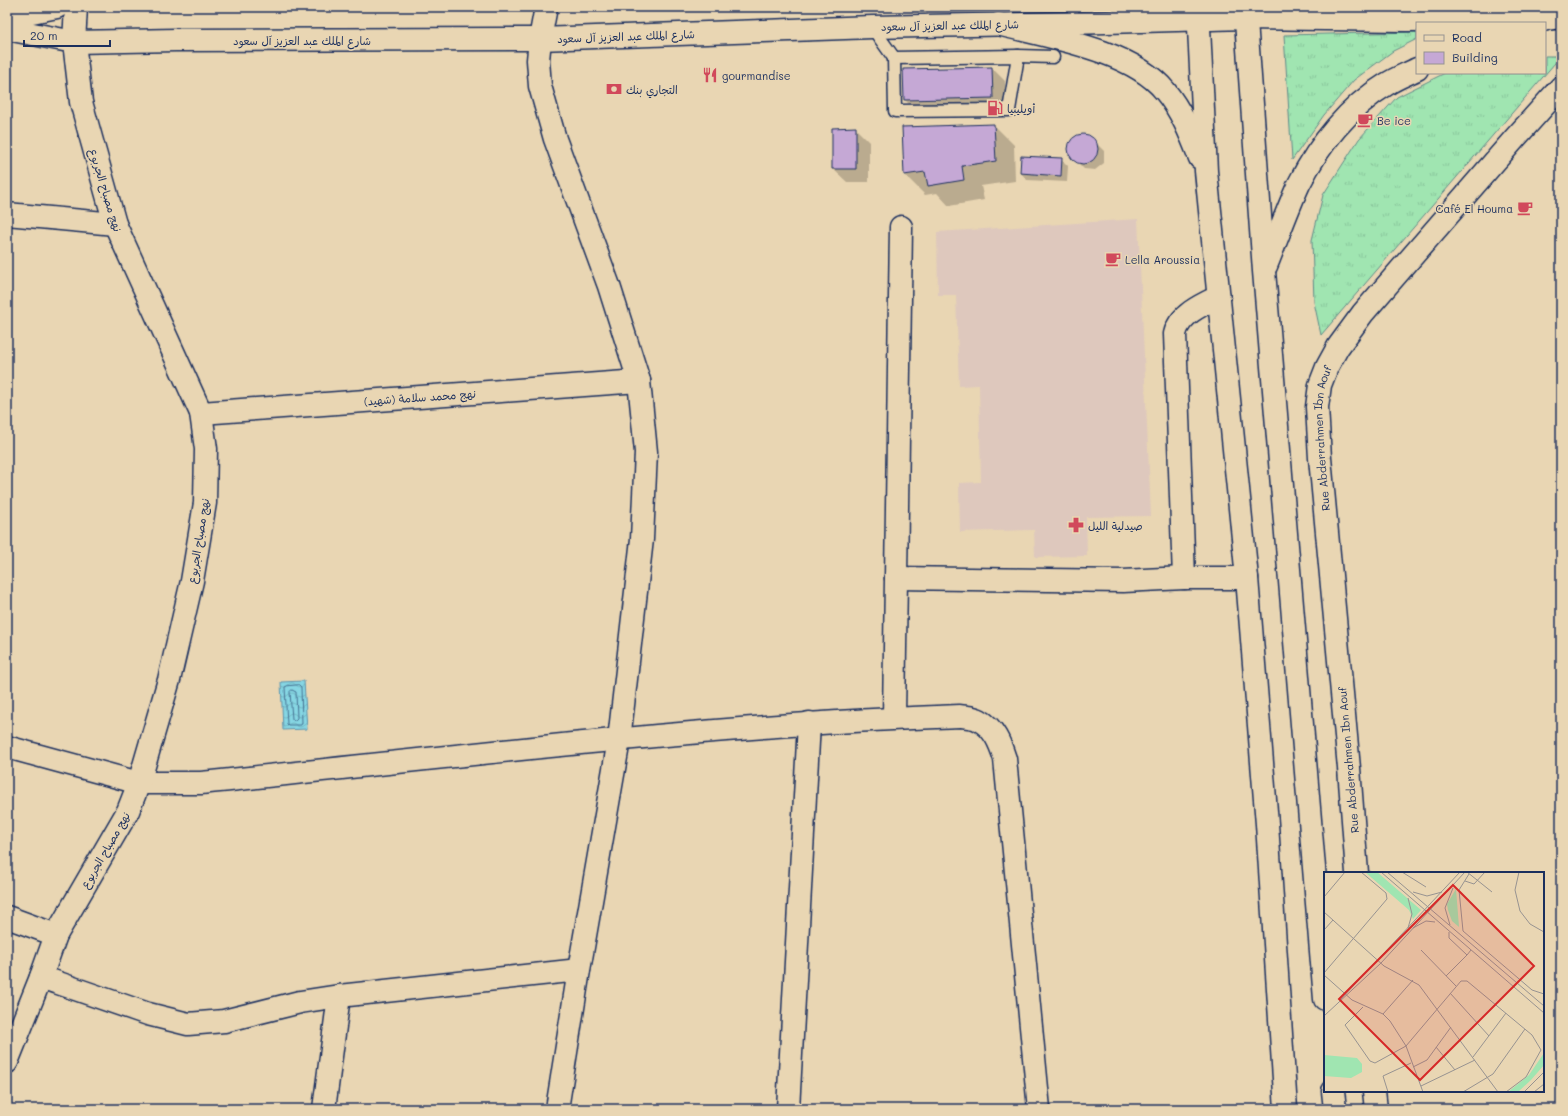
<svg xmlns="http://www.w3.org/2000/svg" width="1568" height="1116" font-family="Mali,'Playpen Sans Arabic',sans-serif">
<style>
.built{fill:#dec8bd}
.grass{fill:url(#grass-tufts);stroke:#5e8a88}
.water{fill:url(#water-waves);stroke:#5b93ae}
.shadow{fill:#0003}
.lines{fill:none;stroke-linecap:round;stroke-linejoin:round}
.shore{stroke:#467293;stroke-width:1}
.building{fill:#c5a8d5;stroke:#1b2f5e}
.service-casing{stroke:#1b2f5e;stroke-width:15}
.minor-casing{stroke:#1b2f5e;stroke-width:25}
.secondary-casing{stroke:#1b2f5e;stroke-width:25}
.trunk-casing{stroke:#1b2f5e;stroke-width:25}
.service{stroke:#e9d6b3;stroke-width:12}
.minor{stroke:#e9d6b3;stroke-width:22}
.secondary{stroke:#e9d6b3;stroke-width:22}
.trunk{stroke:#e9d6b3;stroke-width:22}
.labels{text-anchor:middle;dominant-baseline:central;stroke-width:3;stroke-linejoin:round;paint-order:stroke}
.street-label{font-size:11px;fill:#1b2f5e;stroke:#e9d6b3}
.poi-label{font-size:11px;fill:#1b2f5e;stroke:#e9d6b3;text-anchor:start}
.inset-road{fill:none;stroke:#979391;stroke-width:1}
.view{fill:#d62828;fill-opacity:0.15;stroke:#d62828;stroke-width:2}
.inset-edge{fill:none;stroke:#1b2f5e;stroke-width:2}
</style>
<defs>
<pattern id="grass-tufts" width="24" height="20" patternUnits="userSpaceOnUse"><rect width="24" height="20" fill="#a0e5b1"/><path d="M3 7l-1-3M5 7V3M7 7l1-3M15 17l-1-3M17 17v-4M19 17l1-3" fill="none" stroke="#89c59b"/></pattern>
<pattern id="water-waves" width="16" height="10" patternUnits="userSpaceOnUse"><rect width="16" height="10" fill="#86d6e3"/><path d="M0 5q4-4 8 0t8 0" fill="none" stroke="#73b8c5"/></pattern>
</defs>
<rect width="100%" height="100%" fill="#e9d6b3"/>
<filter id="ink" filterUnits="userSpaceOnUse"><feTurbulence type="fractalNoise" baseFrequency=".025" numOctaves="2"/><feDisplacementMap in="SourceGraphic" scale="8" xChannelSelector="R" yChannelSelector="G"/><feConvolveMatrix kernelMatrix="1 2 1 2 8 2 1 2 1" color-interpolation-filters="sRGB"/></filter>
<g filter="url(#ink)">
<polygon class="built" points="1138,219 1151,516 1086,517 1087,556 1035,557 1034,530 960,532 959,483 981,482 979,385 959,386 956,295 938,295 937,232"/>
<g class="grass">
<polygon points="1417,32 1417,39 1393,51 1354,80 1324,115 1292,160 1284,35"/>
<polygon points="1545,56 1561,56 1321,335 1314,302 1312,240 1323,195 1359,139 1397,97 1445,73 1545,73"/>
</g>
<polygon class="water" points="304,681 307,729 283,730 281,682"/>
<g class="shadow">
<polygon points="992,68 1005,81 1006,111 918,113 905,100"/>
<polygon points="994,125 1014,145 1015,181 981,186 984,200 949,206 937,193 925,195 905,175 903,128"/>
<polygon points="855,128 869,142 869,182 847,182 833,169"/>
<polygon points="1078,135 1089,136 1104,151 1104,163 1095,170 1084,169 1069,154 1070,143"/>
<polygon points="1061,159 1068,166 1067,182 1027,180 1021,173"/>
</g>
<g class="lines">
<g class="shore">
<polygon points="299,685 301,687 302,723 301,725 288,725 287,724 285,687 287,686"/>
<polygon points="292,690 296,692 297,718 295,720 292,719 290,692"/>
</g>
</g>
<g class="building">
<polygon points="992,67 993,98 904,100 903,69"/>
<polygon points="994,124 996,161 962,166 964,180 928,186 925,172 904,175 902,127"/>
<polygon points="856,127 856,169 832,169 832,128"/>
<circle cx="1083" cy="149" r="15"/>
<polygon points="1021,156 1062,158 1061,176 1020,173"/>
</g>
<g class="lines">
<defs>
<g id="service">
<polyline points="872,27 894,58 1018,56 1053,57"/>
<polyline points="894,58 895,111 1009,110 1018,56"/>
</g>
<g id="minor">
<polyline points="546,7 540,39 538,60 540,86 555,139 609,286 639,381 646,452 642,539 619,740 579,970 557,1109"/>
<polyline points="7,214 115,224"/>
<path d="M 1218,297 C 1201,305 1179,315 1175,334 L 1184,578 L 1247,578"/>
<polyline points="201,413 639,381"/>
<polyline points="896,578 1123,581 1184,578"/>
<polyline points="894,718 901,227"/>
<path d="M 7,747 L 139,783 L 201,783 C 453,757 706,725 960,716 C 966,717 974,717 979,720 C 994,728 1000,743 1005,759 L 1039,1109"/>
<path id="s1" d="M 1357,873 L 1349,768 L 1320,458 L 1317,407 L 1320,385 L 1327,367 L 1338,347 L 1363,313 L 1516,137 L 1561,87"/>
<polyline points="7,917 56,935"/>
<polyline points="41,977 148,1014 188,1024 224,1021 300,1002 339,996 579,970"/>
<polyline points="7,1062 41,977 56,935 128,811 139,783 169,680 192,581 205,503 206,449 201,413 115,224 81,102 74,42 76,7"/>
<polyline points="1374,1091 1376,1109"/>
<polyline points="324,1109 339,996"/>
<polyline points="788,1109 809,723"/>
</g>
<g id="secondary">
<polyline points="7,17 57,7"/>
<polyline points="7,29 74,42 176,40 540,39 872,27 1071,23 1246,18 1406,20 1546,19 1561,17"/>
</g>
<g id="trunk">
<polyline points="1198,7 1206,171 1247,578 1267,824 1286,1109"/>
<polyline points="1245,7 1264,271 1325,999"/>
<polyline points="1534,23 1546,19"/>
<path d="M 998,24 C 1048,37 1132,50 1165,91 C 1181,110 1191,135 1200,158"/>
<path d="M 1266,266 C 1277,239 1287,210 1299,184 C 1319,144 1349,107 1387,84 C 1396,78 1407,74 1417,69"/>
<polyline points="1333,1091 1335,1109"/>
</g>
</defs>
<use href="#service" class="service-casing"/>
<use href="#minor" class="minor-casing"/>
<use href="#secondary" class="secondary-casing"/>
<use href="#trunk" class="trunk-casing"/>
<use href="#service" class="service"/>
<use href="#minor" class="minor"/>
<use href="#secondary" class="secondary"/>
<use href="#trunk" class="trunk"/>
</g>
</g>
<defs>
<symbol id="restaurant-bare" viewBox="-9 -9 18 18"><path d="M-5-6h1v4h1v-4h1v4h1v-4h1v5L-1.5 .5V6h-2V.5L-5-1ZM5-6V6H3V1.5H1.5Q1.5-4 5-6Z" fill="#d1495b" stroke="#e9d6b3" stroke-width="2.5" paint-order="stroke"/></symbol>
<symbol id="bank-bare" viewBox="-9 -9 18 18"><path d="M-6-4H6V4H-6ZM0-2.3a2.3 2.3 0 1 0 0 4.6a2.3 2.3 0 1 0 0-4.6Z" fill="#d1495b" stroke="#e9d6b3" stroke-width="2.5" paint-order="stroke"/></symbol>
<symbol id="fuel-bare" viewBox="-9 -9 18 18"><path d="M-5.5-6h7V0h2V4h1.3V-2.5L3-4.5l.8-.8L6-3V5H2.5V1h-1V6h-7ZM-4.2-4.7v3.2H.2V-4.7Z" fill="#d1495b" stroke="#e9d6b3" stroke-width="2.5" paint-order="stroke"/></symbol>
<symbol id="cafe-bare" viewBox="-9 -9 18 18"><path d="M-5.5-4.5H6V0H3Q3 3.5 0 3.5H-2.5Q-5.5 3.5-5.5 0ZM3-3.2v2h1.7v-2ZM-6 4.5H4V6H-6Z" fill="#d1495b" stroke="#e9d6b3" stroke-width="2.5" paint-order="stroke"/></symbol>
<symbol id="pharmacy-bare" viewBox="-9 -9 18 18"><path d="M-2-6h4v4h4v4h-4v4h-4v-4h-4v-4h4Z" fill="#d1495b" stroke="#e9d6b3" stroke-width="2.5" paint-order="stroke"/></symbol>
</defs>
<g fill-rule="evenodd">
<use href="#restaurant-bare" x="699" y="64" width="22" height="22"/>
<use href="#bank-bare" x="603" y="78" width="22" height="22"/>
<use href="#fuel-bare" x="984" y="97" width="22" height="22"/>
<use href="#cafe-bare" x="1354" y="109" width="22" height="22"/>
<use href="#cafe-bare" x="1514" y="197" width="22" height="22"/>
<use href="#cafe-bare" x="1102" y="248" width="22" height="22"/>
<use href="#pharmacy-bare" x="1065" y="514" width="22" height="22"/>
</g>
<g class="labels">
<g class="street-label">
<text transform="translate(950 25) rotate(-1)">شارع الملك عبد العزيز آل سعود</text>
<text transform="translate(626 36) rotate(-2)">شارع الملك عبد العزيز آل سعود</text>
<text x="302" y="40">شارع الملك عبد العزيز آل سعود</text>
<text transform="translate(106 190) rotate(73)">نهج مصباح الجربوع</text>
<text transform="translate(420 397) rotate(-4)">نهج محمد سلامة (شهيد)</text>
<text stroke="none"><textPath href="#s1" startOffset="437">Rue Abderrahmen Ibn Aouf</textPath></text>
<text transform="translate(198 541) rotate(-81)">نهج مصباح الجربوع</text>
<text transform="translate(1348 760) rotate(-95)">Rue Abderrahmen Ibn Aouf</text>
<text transform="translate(105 850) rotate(-60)">نهج مصباح الجربوع</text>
</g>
<g class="poi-label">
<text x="722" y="75">gourmandise</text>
<text x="626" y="89">التجاري بنك</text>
<text x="1007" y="108">أويليبيا</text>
<text x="1377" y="120">Be ice</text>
<text x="1513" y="208" text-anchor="end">Café El Houma</text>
<text x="1125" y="259">Lella Aroussia</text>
<text x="1088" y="525">صيدلية الليل</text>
</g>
</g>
<g transform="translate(1324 872)">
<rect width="220" height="220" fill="#e9d6b3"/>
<path d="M 41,0 L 53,0 L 97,38 L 89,47 L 85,38 ZM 132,17 L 135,55 L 128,49 L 124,38 L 123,32 ZM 220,181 L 220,193 L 207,208 L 194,220 L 184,220 L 205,203 Z" fill="#a0e5b1"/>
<path d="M 0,183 L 33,186 L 38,192 L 38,200 L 27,206 L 0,204 Z" fill="#a0e5b1"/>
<path class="inset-road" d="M 57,0 L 220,141M 63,0 L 220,134M 78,0 L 102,15M 143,0 L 168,20M 195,0 L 191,18 L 196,39 L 206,52 L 220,60M 145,2 L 135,18 L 139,59 L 208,118 L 220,122M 141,9 L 150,12 L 161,0M 89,20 L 103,24 L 118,20M 0,25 L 21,0M 84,26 L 88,42 L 84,56M 0,40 L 60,94 L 95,113 L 174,220M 126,53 L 121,36 L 129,16M 89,56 L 102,49 L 111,50M 0,58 L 9,48M 125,60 L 125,66 L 143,83 L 147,78M 97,78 L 132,114M 0,101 L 63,27 L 62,21 L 37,0M 0,103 L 28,128 L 59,142 L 66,149 L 82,174 L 99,220M 122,104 L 143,83M 126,121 L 165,164M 16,128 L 136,0M 39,135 L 21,153 L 46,189 L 51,191 L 82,174 L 137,109 L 143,109 L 208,163 L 217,178 L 202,205 L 182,220M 59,142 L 89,108M 0,144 L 57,91 L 141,0M 112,175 L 131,198M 149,185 L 182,141M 89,195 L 103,188 L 127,155M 97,214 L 151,188M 64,220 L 59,204 L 87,191M 139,220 L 169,202 L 201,157M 200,220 L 220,200M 210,220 L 220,212"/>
<path class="view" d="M 129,13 L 210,94 L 96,208 L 15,127 Z"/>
<rect width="220" height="220" class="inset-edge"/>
</g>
<rect width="1568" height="1116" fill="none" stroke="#e9d6b3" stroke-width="24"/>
<rect x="12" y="12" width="1544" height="1092" fill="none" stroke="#1b2f5e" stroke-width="1.5" filter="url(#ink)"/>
<rect x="1416" y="22" width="130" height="52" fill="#e9d6b3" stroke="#979391"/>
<rect x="1424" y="35" width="20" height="6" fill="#e9d6b3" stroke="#979391"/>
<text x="1452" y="42" font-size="12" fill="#1b2f5e">Road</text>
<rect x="1424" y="52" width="20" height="12" fill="#c5a8d5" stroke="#979391"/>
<text x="1452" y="62" font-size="12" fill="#1b2f5e">Building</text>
<path d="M24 40v6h86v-6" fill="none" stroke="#1b2f5e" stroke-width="2"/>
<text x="30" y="40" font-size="12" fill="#1b2f5e" stroke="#e9d6b3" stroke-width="3" paint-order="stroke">20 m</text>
</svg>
